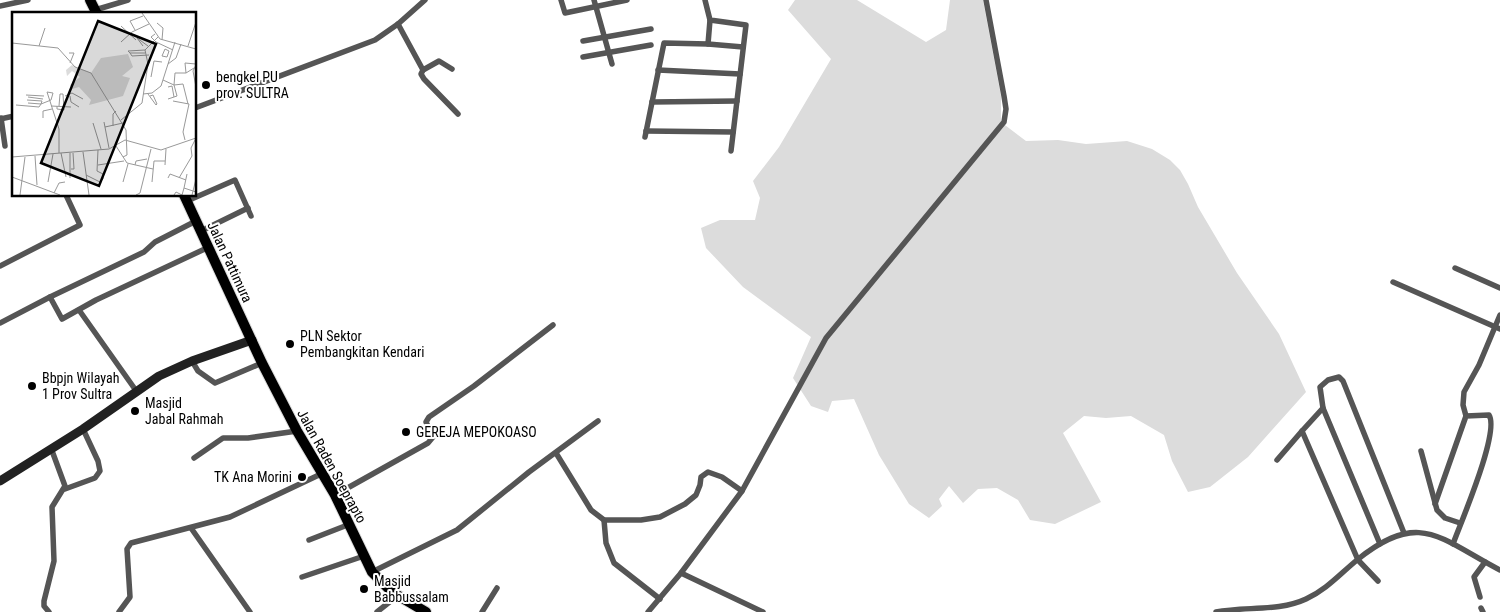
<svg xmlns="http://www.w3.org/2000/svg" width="1500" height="612" font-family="'Roboto Condensed',sans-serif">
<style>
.green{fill:#dcdcdc}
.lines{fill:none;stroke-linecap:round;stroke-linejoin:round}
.highway-casing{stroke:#dbdbdb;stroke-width:12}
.street{stroke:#555;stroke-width:5.5}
.secondary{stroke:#222;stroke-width:9}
.highway{stroke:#000;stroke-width:10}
.poi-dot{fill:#000;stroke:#fff;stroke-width:2}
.labels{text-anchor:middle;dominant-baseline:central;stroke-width:4;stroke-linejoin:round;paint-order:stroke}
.poi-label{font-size:14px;fill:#000;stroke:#fff;text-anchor:start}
.street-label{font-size:14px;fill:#000;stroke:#fff}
.inset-road{fill:none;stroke:#999;stroke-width:1}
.view{fill:#000;fill-opacity:0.15;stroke:#000;stroke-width:2.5}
.inset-edge{fill:none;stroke:#000;stroke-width:2.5}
</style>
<rect width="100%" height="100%" fill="#fff"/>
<polygon class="green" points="795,0 857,0 926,42 946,30 950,0 983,0 1001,96 1001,122 1026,141 1058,140 1086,144 1127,141 1152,149 1170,160 1180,170 1188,184 1198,207 1237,273 1279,334 1306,392 1248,457 1210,487 1188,492 1172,461 1164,435 1131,416 1106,418 1084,416 1063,433 1101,502 1055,524 1030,520 1018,500 997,488 978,489 963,503 949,486 939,499 942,506 929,518 909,504 879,455 854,399 832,401 828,412 811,406 793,378 811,337 743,287 706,248 701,228 720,220 755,220 760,198 753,181 779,147 831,59 788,10"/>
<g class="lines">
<defs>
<g id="highway">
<polyline points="90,0 97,14"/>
<polyline points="184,195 262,363 297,431 335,495 372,572 392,592 426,612"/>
</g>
</defs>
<use href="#highway" class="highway-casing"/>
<g class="street">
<polyline points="561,0 565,13 627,0"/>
<polyline points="594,0 612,64"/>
<polyline points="705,0 710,20 746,25 731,151"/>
<polyline points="0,6 28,0"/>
<polyline points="95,10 128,0"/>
<polyline points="398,24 423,70 421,74 424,79 458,114"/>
<polyline points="583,41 651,29"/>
<polyline points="708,44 743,47"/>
<polyline points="583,57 651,45"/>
<polyline points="423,70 439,61 452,69"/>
<polyline points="658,70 740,74"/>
<polyline points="652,102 737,101"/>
<polyline points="195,108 375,40 398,24 425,0"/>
<polyline points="1,118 5,146"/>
<polyline points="0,119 14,116"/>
<polyline points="646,131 733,132"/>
<polyline points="645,137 664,43 708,44 710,20"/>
<polyline points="187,201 235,180 251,216"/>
<polyline points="201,231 248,208"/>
<polyline points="0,266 80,225 66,195"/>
<polyline points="1455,268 1500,288"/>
<polyline points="1393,282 1500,329"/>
<polyline points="50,297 62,319 96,300 209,247"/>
<polyline points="79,310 137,392"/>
<polyline points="0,323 50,297 144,252 155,242 196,221"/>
<polyline points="192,361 198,371 215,383 262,363"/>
<polyline points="1323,408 1320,387 1328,380 1339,377 1343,381 1404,533"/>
<polyline points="1466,416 1463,405 1464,392 1479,365 1500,315"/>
<polyline points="1421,451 1437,510 1445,518 1460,523"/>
<polyline points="556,453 591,510 604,520 641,520 660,517 685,504 696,495 700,485 701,477 708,472 722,477 742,491"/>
<polyline points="194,458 223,438 248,438 297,431"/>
<polyline points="1277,460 1302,431"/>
<polyline points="65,489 95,478 100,471 98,461 83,429"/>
<polyline points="335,495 428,443 433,437 426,422 429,417 474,386 553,325"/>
<path d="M 1435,504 L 1466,416 L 1489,415 C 1500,432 1461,522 1453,544"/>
<polyline points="604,520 606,543 614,563 660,599"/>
<polyline points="191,528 250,612"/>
<polyline points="309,540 350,524"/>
<polyline points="372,572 457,530 529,472 598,421"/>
<polyline points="681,573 763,612"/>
<polyline points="302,577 364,556"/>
<polyline points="1378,581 1358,560 1302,431 1323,408 1380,544"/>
<polyline points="1480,597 1474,577 1485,562"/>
<polyline points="1481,608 1483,612"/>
<polyline points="49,612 44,606 44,601 54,561 52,507 65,486 51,448"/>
<polyline points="119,612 130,597 127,549 131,543 230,517 321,474"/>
<polyline points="377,612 397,596"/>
<polyline points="482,612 497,588"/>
<polyline points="648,612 681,573 742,491 826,338 1004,122 1006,109 1004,96 986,0"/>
<path d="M 1216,612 C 1245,606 1278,612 1306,599 C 1326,590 1340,574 1357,560 C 1420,509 1440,539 1500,570"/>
</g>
<polyline class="secondary" points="0,481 83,429 159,376 192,361 252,340"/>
<use href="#highway" class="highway"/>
</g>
<g class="poi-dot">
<circle cx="206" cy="85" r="5"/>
<circle cx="290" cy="344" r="5"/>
<circle cx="32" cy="386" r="5"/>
<circle cx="135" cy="411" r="5"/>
<circle cx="406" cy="432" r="5"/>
<circle cx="302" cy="477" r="5"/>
<circle cx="364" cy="589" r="5"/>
</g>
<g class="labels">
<g class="poi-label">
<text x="216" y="77">bengkel PU<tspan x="216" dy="16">prov. SULTRA</tspan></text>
<text x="300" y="336">PLN Sektor<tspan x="300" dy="16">Pembangkitan Kendari</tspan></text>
<text x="42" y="378">Bbpjn Wilayah<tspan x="42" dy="16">1 Prov Sultra</tspan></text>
<text x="145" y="403">Masjid<tspan x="145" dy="16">Jabal Rahmah</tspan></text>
<text x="416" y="432">GEREJA MEPOKOASO</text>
<text x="292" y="477" text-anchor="end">TK Ana Morini</text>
<text x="374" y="581">Masjid<tspan x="374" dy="16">Babbussalam</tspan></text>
</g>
<g class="street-label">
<text transform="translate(230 262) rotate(65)">Jalan Pattimura</text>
<text transform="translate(332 466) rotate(61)">Jalan Raden Soeprapto</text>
</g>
</g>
<g transform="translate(12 12)">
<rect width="184" height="184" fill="#fff"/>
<path d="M 116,42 L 121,55 L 110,64 L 118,66 L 111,84 L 77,93 L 79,88 L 67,75 L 60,77 L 58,73 L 68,65 L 60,59 L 55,64 L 54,58 L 60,53 L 79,61 L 89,46 Z" fill="#dcdcdc"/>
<path class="inset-road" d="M 130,1 L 148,27 L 184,37M 145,11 L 151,16 L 150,28M 109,14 L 124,28M 123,18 L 118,9 L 131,4M 143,22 L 139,25 L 144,30 L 161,38M 109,30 L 120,20 L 137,12M 0,31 L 46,36 L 63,55 L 79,61 L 114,118 L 115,143 L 111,145M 27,34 L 33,16M 131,34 L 125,26 L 136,34M 176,34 L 184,10M 157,39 L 155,45 L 150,44 L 153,37 L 157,39M 57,41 L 62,41 L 58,51M 118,41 L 116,39 L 133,38M 133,41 L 118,41 L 120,44 L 137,43M 156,52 L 164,46 L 169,32M 184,53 L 181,59 L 184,75M 174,61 L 173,51 L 184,52M 139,65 L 142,49 L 150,50M 151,68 L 162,73 L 165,84 L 156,87M 156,75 L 160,74 L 162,85M 35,80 L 47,117 L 47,141M 131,82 L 140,81 L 149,74 L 163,30M 136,82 L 144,93 L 145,92 L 141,83 L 138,84M 14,83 L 32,84M 53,84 L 60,81 L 71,87M 58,84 L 59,90 L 67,95M 16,85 L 31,87M 15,88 L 30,89 L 29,92M 161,89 L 177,92 L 171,120 L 173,128M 16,91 L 29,92 L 39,88 L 41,81 L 35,80M 176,92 L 171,72 L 162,73 L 163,61 L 174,61 L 182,56M 4,93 L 27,95 L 29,92M 39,94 L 59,95M 45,94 L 45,97 L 52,98 L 51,82 L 48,82 L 47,94M 31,106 L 31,99 L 40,97M 109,108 L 130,91 L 136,52 L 133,38 L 146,25M 92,110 L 97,136M 81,111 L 89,137M 101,114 L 101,102 L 104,99M 93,115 L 111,111M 104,134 L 115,151 L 141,157M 71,140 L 77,183M 49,141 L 54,165M 58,141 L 58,166M 23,144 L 25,173M 0,145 L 97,137 L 113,128 L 149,138 L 184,126M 86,153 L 112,149M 123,153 L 124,149 L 135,147M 153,153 L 154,137M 59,157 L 62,157 L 61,141M 175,162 L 172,176 L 184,180M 74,163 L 88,170 L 91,167 L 91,162 L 85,159 L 86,138M 0,165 L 48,183M 156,166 L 158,162 L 174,168M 167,166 L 180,144 L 179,136 L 184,126M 36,170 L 41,142M 111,170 L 116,152M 140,170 L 142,149 L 153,149M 42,181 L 47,171 L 53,170M 8,183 L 13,145M 124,183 L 128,181 L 139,137M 162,183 L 164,180 L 170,183 L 172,176M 180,183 L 184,167"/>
<path class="view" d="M 86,9 L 144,32 L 87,174 L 29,151 Z"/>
<rect width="184" height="184" class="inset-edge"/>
</g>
</svg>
